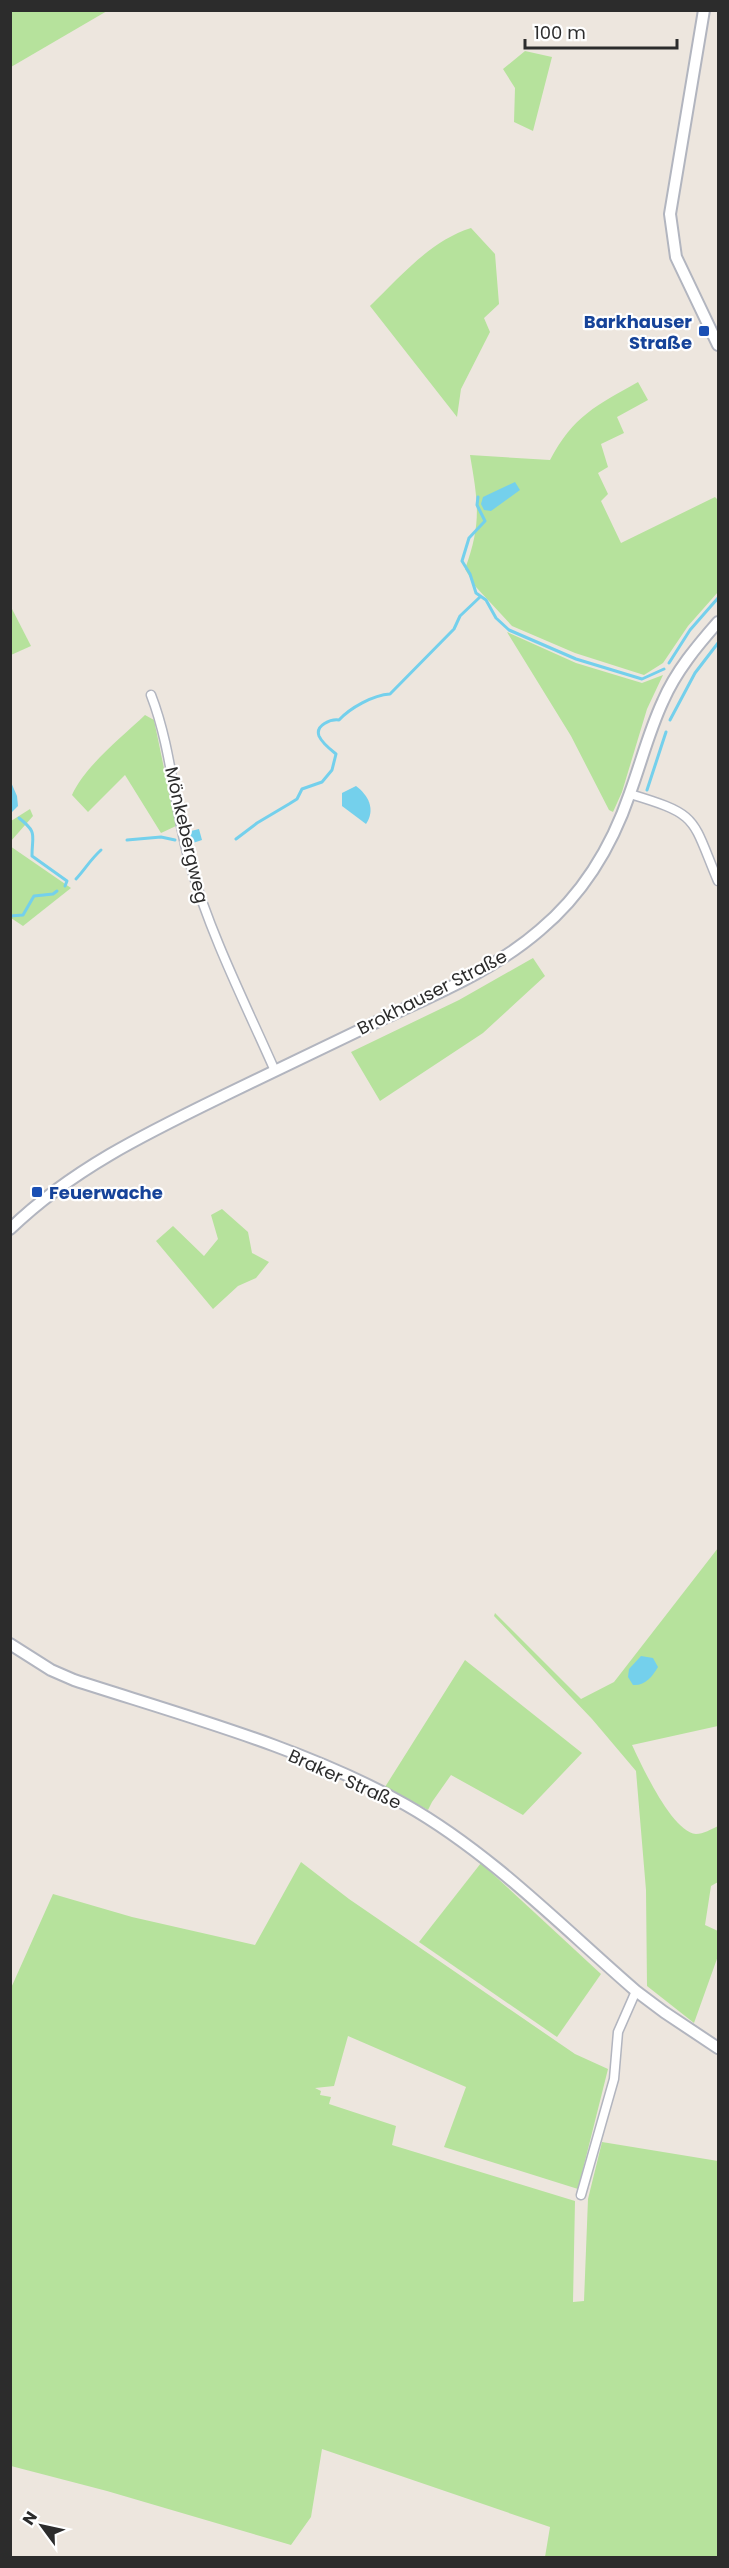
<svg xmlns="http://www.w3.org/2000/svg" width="729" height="2568" font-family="Poppins,sans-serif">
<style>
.green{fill:#b6e29c}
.water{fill:#74d0ec}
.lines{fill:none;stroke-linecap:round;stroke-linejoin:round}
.stream{stroke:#74d0ec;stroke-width:3}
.minor-casing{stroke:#b2b5bf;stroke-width:11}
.tertiary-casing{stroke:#b2b5bf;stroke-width:14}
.minor{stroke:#fff;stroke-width:8}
.tertiary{stroke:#fff;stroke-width:10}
.transit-dot{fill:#1a4fb4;stroke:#fff;stroke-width:2}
.labels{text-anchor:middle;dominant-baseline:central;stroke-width:4.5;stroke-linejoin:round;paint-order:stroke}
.transit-label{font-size:18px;font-weight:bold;fill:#164399;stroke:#fff;text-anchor:end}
.street-label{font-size:18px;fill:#2c2c2c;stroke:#fff}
</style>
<rect width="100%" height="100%" fill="#ede6de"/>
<g class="green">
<polygon points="11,10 107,10 107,11 11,67"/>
<polygon points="525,51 552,57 533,131 514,122 515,88 503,69"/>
<path d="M 471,228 L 495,254 L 499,304 L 484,318 L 490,332 L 461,389 L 457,417 L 370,306 C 400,277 430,241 471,228 Z"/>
<path d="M 638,382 L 648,400 L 617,417 L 624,433 L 601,444 L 608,467 L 598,473 L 608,494 L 601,501 L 621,543 L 715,497 L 718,500 L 718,592 L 688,626 L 663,663 L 644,675 L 575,653 L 512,626 L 475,586 L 465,569 C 482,523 478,502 470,455 L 550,460 C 573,416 597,405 638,382 Z"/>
<polygon points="10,605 31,646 11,655 10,655"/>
<polygon points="507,632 576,663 642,683 663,675 647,709 622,792 613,812 609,810 571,736"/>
<path d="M 145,715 L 154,720 L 176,826 L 161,833 L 125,775 L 88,812 L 72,795 C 85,766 122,737 145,715 Z"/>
<polygon points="30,809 33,816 11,841 11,821"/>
<polygon points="10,846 71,888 23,926 11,918"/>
<polygon points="533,958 545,976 483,1033 380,1101 351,1052 459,1000"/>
<polygon points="222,1209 248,1232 252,1253 269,1262 256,1278 238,1286 213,1309 156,1241 173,1226 204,1256 218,1239 211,1215"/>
<path d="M 718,1548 L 718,1726 L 632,1745 C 642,1766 672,1832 696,1834 C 703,1834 712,1829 718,1826 L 718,1882 L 711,1886 L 705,1925 L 718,1931 L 718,1956 L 694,2023 L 647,1986 L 646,1890 L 636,1771 L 592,1719 L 494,1616 L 495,1613 L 581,1699 L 614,1682 Z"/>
<polygon points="465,1660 582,1753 523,1815 451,1775 432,1802 428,1810 385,1787"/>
<polygon points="301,1862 349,1899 575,2054 608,2069 578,2189 444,2147 466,2087 348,2036 334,2086 315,2088 321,2091 320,2095 331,2097 329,2104 396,2126 392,2145 575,2201 573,2302 584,2301 588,2199 602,2142 718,2161 718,2557 545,2557 550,2527 322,2449 311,2517 291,2545 107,2491 11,2466 11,1988 53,1894 132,1917 255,1945"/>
<polygon points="481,1863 601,1974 557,2037 419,1942"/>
</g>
<g class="water">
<polygon points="515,482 520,490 491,511 484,510 481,504 483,497"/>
<polygon points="10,780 17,796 18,806 12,812"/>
<path d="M 356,786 C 368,795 376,809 366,824 L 342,806 L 342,793 Z"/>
<polygon points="199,829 202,840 190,844 187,832"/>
<path d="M 641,1656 L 653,1658 L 658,1667 C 652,1677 645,1686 633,1685 L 628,1677 L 629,1669 Z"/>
</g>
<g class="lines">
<g class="stream">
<polyline points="478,497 477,505 485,521 469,538 462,561 470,574 476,593 486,600 496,618 509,630 576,659 642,679 664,669"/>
<polyline points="669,663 690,630 718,598"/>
<polyline points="670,720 695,673 718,643"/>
<polyline points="647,790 666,732"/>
<path d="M 19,818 C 38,833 32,834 32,856 L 67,881 L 65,886"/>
<path d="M 236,839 L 257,823 L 289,804 L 297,799 L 302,789 L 322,782 L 332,770 L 336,754 C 331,750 322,743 319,736 C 315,725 331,719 339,720 C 350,708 373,695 390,694 L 454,629 L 460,616 L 480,597"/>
<polyline points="127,840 161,837 175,840"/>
<path d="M 76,879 C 86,868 90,860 101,850"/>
<polyline points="10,916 23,915 34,896 53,894 57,891"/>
</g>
<defs>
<g id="minor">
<path d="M 151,695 C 172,749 174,809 190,864 C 211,936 245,1003 275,1071"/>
<path d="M 630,794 C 700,815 691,817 718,881"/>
<polyline points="581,2195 614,2079 618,2032 636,1991"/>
</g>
<g id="tertiary">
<polyline points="704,10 670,214 676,257 718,345"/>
<path d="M 10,1229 C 72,1169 147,1133 225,1095 C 279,1069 333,1043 387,1017 C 440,992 495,969 540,930 C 583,894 612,846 630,793 C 641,763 649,731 663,701 C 676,671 697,646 718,622"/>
<path d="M 10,1644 L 51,1670 L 74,1680 C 182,1715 308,1749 406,1805 C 492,1854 562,1927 636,1991 L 664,2012 L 718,2048"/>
</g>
</defs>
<use href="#minor" class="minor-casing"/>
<use href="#tertiary" class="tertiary-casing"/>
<use href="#minor" class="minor"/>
<use href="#tertiary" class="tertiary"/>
</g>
<g class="transit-dot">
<rect x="698" y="325" width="12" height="12" rx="3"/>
<rect x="31" y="1186" width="12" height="12" rx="3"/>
</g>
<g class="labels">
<g class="transit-label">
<text x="692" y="321">Barkhauser<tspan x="692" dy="21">Straße</tspan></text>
<text x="49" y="1192" text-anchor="start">Feuerwache</text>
</g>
<g class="street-label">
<text transform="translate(187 835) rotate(77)">Mönkebergweg</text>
<text transform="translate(432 992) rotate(-27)">Brokhauser Straße</text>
<text transform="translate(345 1779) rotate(24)">Braker Straße</text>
</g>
</g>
<rect width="729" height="2568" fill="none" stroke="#2c2c2c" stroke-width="24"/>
<g transform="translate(42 2526) rotate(303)" stroke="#ffffff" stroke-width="4.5" paint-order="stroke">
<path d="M0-4.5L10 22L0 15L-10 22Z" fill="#2c2c2c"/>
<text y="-9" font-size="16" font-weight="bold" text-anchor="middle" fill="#2c2c2c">N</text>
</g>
<path d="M525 39v9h152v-9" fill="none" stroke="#2c2c2c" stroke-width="3"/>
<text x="534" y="39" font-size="18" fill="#2c2c2c" stroke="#ffffff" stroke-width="4.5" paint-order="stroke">100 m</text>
</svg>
